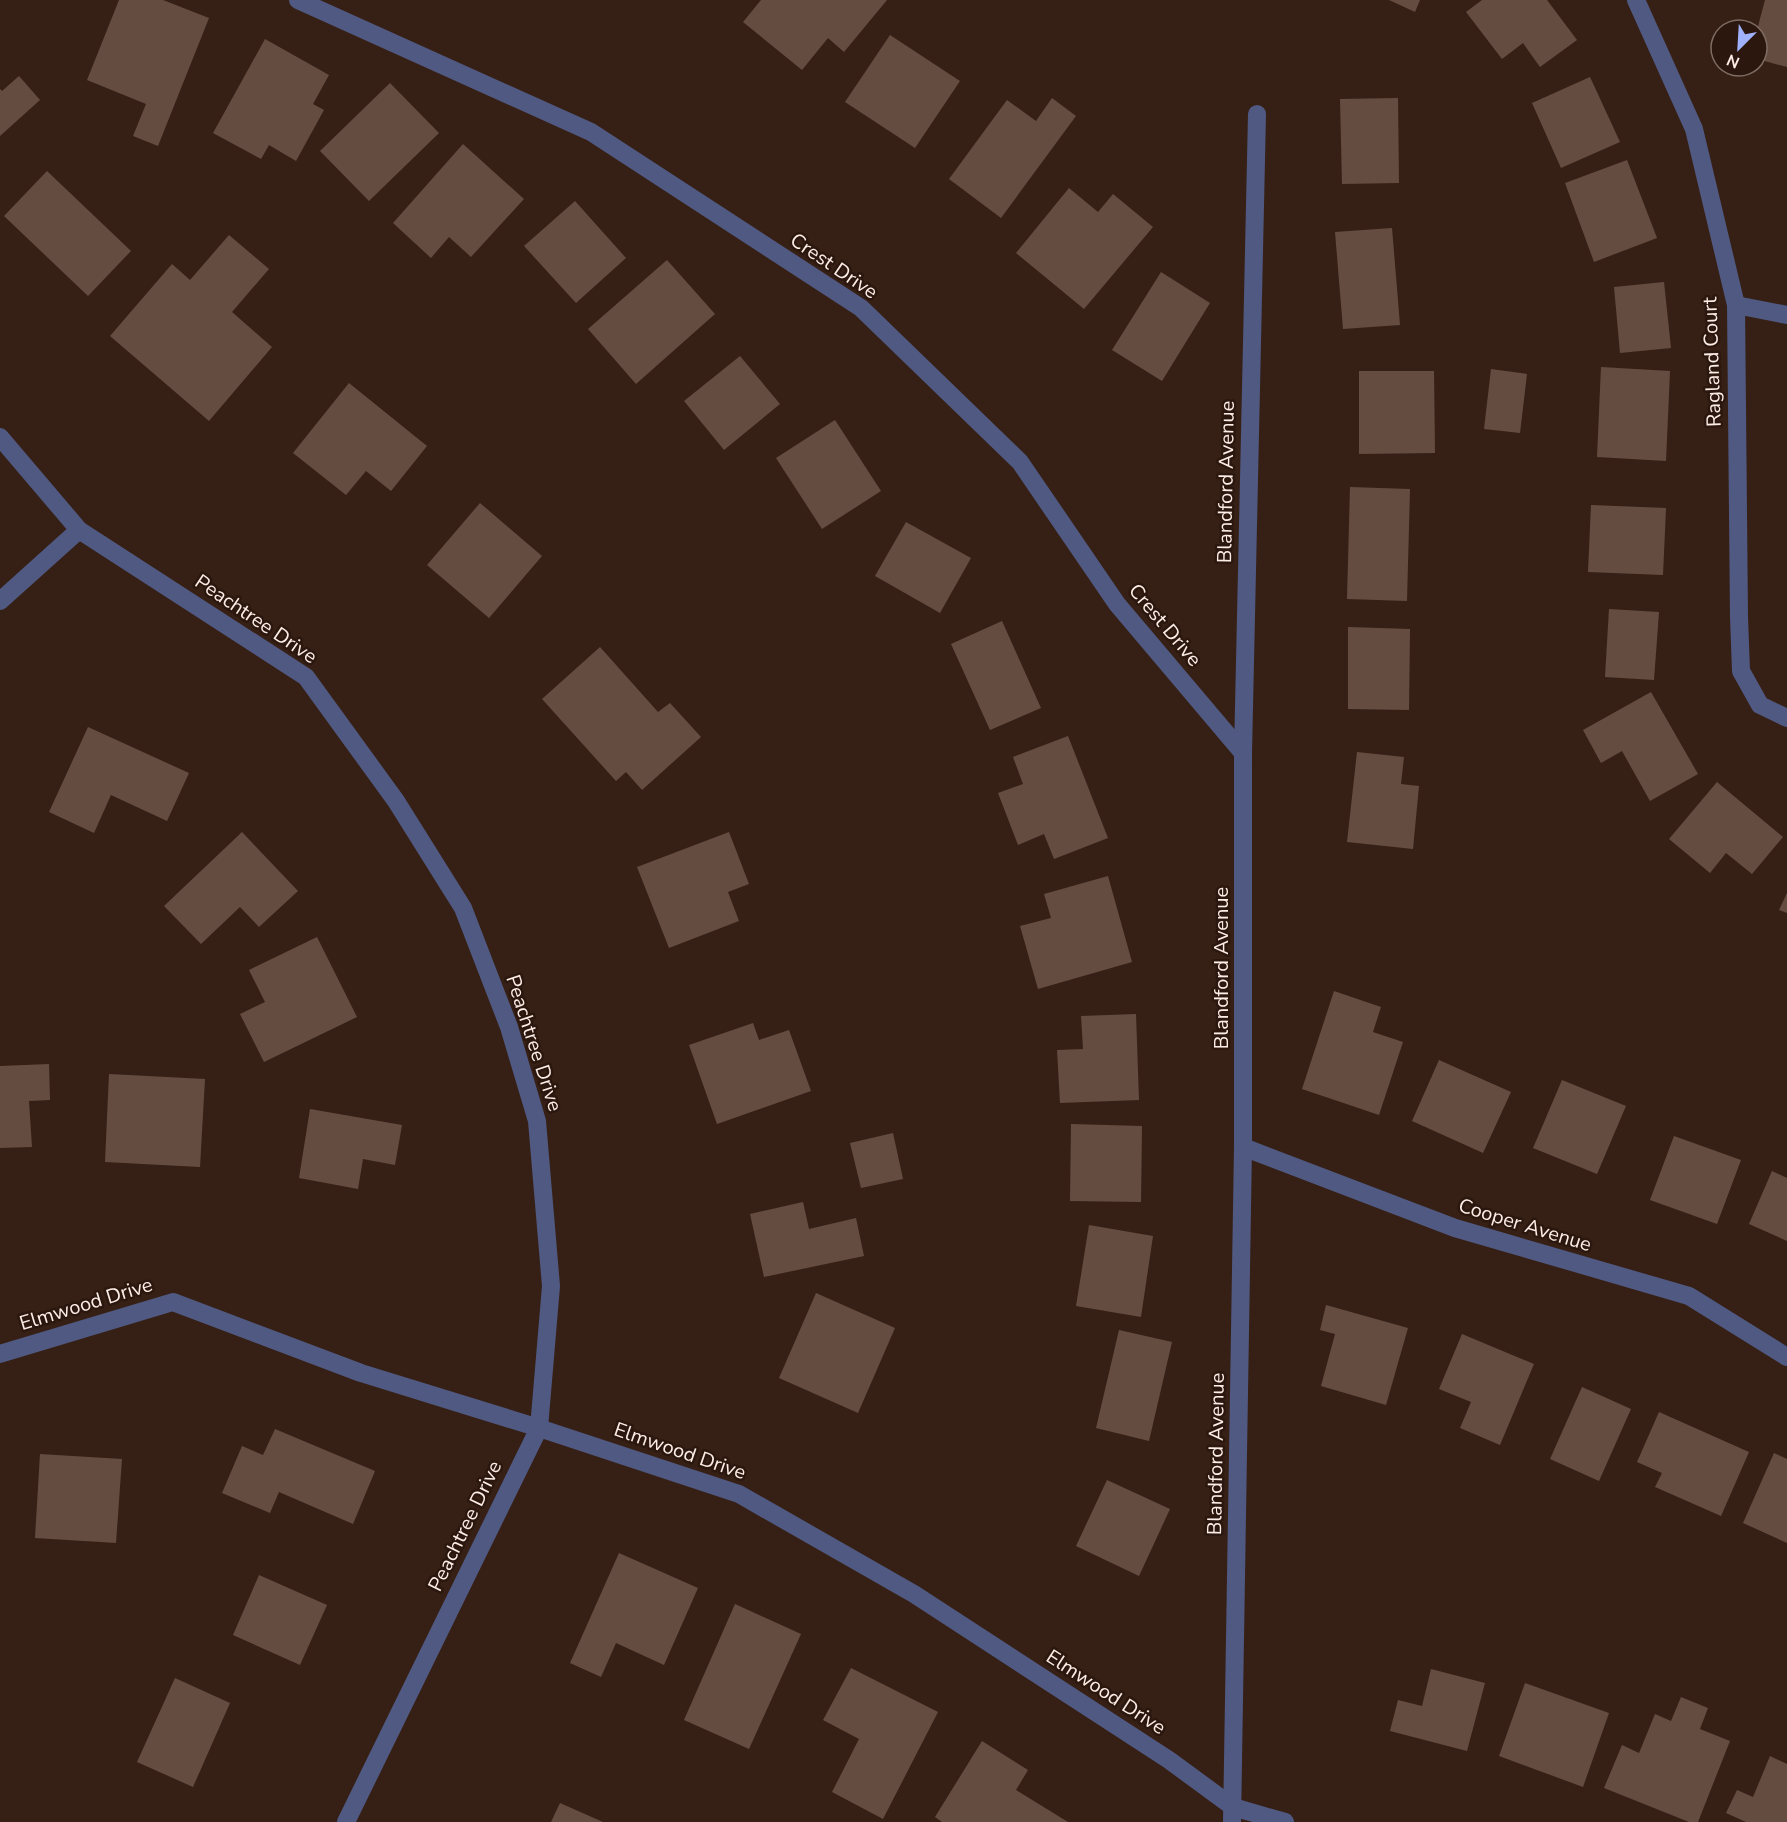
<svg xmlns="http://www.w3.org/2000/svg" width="1787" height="1822" font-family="'Nunito Sans',sans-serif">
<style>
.building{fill:#654c41}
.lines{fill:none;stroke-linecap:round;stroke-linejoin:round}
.minor{stroke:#505982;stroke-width:18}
.labels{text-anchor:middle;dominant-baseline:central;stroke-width:5;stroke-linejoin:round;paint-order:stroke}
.street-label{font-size:20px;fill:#fcede6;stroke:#2b170d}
</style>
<rect width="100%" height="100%" fill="#362016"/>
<g class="building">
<polygon points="119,0 163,0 209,18 158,146 133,136 146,104 87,80"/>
<polygon points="761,0 887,0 844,52 828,38 802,70 743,22"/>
<polygon points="1389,0 1420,0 1415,12"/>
<polygon points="1482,0 1547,0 1577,40 1540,67 1523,43 1502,59 1466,12"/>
<polygon points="1765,0 1787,0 1787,67 1757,59 1757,30"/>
<polygon points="890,35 960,81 915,148 845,102"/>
<polygon points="265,39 329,75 313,104 324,110 296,161 269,145 261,159 213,133"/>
<polygon points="19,76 40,100 0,136 0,89 2,91"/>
<polygon points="1590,77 1620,142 1561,168 1532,103"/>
<polygon points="390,83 439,133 369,201 320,151"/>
<polygon points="1052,98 1076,116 1001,218 949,179 1007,100 1036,121"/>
<polygon points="1398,98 1399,183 1342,184 1340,99"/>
<polygon points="463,144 524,199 471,257 449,237 431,258 393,223"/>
<polygon points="1627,160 1657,238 1594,262 1565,183"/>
<polygon points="47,171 131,251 88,296 4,216"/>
<polygon points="1069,188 1098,212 1113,194 1153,227 1084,309 1016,253"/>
<polygon points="575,201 626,258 576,303 524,246"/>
<polygon points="1392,228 1400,325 1343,329 1335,232"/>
<polygon points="229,235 269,269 232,312 272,347 209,421 110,336 172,264 190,280"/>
<polygon points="667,260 715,314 636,384 588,329"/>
<polygon points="1161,272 1210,303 1162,381 1112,350"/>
<polygon points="1664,282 1671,348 1620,353 1614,287"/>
<polygon points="740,356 780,404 724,450 684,401"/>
<polygon points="1601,367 1670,371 1666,461 1597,457"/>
<polygon points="1491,369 1527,374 1520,433 1484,429"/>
<polygon points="1359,371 1434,371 1435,453 1359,454"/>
<polygon points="349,383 427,446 391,491 366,471 346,495 293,453"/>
<polygon points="835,420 881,491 822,529 776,458"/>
<polygon points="1350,487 1410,489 1407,601 1347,599"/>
<polygon points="480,503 542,556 489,618 427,565"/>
<polygon points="1591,505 1666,508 1663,575 1588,572"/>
<polygon points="906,522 971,558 940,613 875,576"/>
<polygon points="1609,609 1659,612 1654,680 1605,677"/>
<polygon points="1002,621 1041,708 990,730 951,644"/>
<polygon points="1348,627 1410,629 1409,710 1348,709"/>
<polygon points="600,647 658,712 670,703 701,737 642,790 626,772 616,781 542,699"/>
<polygon points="1651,692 1698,774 1650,801 1622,751 1601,763 1583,730"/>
<polygon points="88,727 189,773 167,821 111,795 94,833 49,812"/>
<polygon points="1068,736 1108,838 1054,859 1044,834 1018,845 998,793 1023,784 1013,757"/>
<polygon points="1357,752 1404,757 1401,784 1419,786 1413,849 1347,842"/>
<polygon points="1717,782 1783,837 1752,874 1726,853 1710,873 1669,839"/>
<polygon points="242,832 298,891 259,927 240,907 201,944 164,906"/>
<polygon points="729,832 749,884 728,892 739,921 669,948 637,867"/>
<polygon points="1108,876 1132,962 1038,989 1020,926 1051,918 1044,894"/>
<polygon points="1787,893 1787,913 1779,910"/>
<polygon points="317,937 357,1017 264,1062 240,1014 265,1002 249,970"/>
<polygon points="1334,991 1381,1007 1373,1032 1403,1042 1379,1115 1302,1089"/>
<polygon points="1136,1014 1139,1100 1060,1103 1057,1050 1083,1049 1081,1016"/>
<polygon points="753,1023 759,1040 789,1030 811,1091 717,1124 689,1045"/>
<polygon points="1439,1060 1511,1092 1483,1153 1412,1121"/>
<polygon points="49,1064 50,1100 29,1101 32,1147 0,1148 0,1066"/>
<polygon points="109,1074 205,1079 200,1167 105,1162"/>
<polygon points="1562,1080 1626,1106 1597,1174 1533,1148"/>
<polygon points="310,1109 402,1125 395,1165 363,1159 358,1189 299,1178"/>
<polygon points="1071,1124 1142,1126 1141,1202 1070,1201"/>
<polygon points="893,1133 903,1179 861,1188 850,1143"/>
<polygon points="1674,1136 1741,1160 1717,1224 1650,1200"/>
<polygon points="1772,1171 1787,1178 1787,1241 1749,1224"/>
<polygon points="803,1202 809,1229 856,1218 864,1256 764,1277 750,1214"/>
<polygon points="1089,1225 1153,1236 1141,1317 1076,1306"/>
<polygon points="816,1293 895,1328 858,1413 779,1378"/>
<polygon points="1326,1305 1408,1328 1386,1405 1321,1386 1335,1334 1320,1330"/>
<polygon points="1119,1330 1172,1342 1149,1441 1096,1428"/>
<polygon points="1462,1334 1534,1364 1500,1445 1460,1428 1471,1402 1439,1389"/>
<polygon points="1582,1387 1631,1409 1599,1481 1550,1459"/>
<polygon points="1659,1412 1749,1452 1721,1516 1655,1487 1662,1473 1637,1462"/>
<polygon points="275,1429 375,1471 353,1524 279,1492 270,1513 222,1493 242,1446 263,1455"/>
<polygon points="1774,1453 1787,1459 1787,1543 1743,1523"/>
<polygon points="40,1454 122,1459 116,1543 35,1538"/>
<polygon points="1107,1480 1170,1509 1139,1576 1076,1546"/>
<polygon points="619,1553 698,1588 664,1665 616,1643 601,1677 570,1663"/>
<polygon points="259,1575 327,1605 300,1665 233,1635"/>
<polygon points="735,1604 801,1634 749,1749 684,1720"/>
<polygon points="851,1668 938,1712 883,1819 832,1792 859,1739 823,1720"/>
<polygon points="1431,1669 1485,1683 1467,1751 1390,1731 1398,1700 1422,1706"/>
<polygon points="175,1678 230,1703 193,1787 137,1762"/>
<polygon points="1525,1683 1609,1713 1583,1787 1499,1756"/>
<polygon points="1681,1697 1708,1708 1700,1729 1730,1741 1698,1822 1689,1822 1604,1788 1622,1745 1639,1753 1655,1714 1671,1721"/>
<polygon points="982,1741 1028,1770 1016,1790 1068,1822 942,1822 935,1817"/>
<polygon points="1770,1756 1787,1764 1787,1822 1746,1822 1726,1813 1737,1790 1753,1797"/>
<polygon points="560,1803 603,1822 551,1822"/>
</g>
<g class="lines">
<g class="minor">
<polyline points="298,0 591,132 861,308 1020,462 1117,604 1243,753"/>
<polyline points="1636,0 1694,129 1736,305 1739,617 1741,671 1760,705 1787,718"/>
<polyline points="1736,305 1787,315"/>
<polyline points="0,437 79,530 306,677 396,801 463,908 509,1027 537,1121 551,1286 539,1428 346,1822"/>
<polyline points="0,601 79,530"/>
<polyline points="1243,1147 1455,1228 1689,1296 1787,1357"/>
<polyline points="0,1354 173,1302 361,1373 539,1428 739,1494 914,1594 1169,1760 1233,1807 1285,1822"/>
<polyline points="1232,1822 1243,1147 1243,753 1257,114"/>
</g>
</g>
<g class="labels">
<g class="street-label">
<text transform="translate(834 266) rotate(34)">Crest Drive</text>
<text transform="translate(1712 362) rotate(-92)">Ragland Court</text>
<text transform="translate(1226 482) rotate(-89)">Blandford Avenue</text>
<text transform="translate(256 619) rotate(34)">Peachtree Drive</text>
<text transform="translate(1165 625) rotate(50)">Crest Drive</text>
<text transform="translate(1221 968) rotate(-90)">Blandford Avenue</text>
<text transform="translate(534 1043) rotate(72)">Peachtree Drive</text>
<text transform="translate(1525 1225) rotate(17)">Cooper Avenue</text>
<text transform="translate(86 1304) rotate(-17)">Elmwood Drive</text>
<text transform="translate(680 1451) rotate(19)">Elmwood Drive</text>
<text transform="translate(1216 1454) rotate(-89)">Blandford Avenue</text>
<text transform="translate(465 1526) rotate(-64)">Peachtree Drive</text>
<text transform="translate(1106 1692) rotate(33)">Elmwood Drive</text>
</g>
</g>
<g transform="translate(1739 48) rotate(204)"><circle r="28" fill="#2b170d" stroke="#7f6d64" stroke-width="1.5"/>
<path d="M0-4.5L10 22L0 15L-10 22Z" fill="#a1b2fd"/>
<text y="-9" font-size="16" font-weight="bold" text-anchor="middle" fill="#fcede6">N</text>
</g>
</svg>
